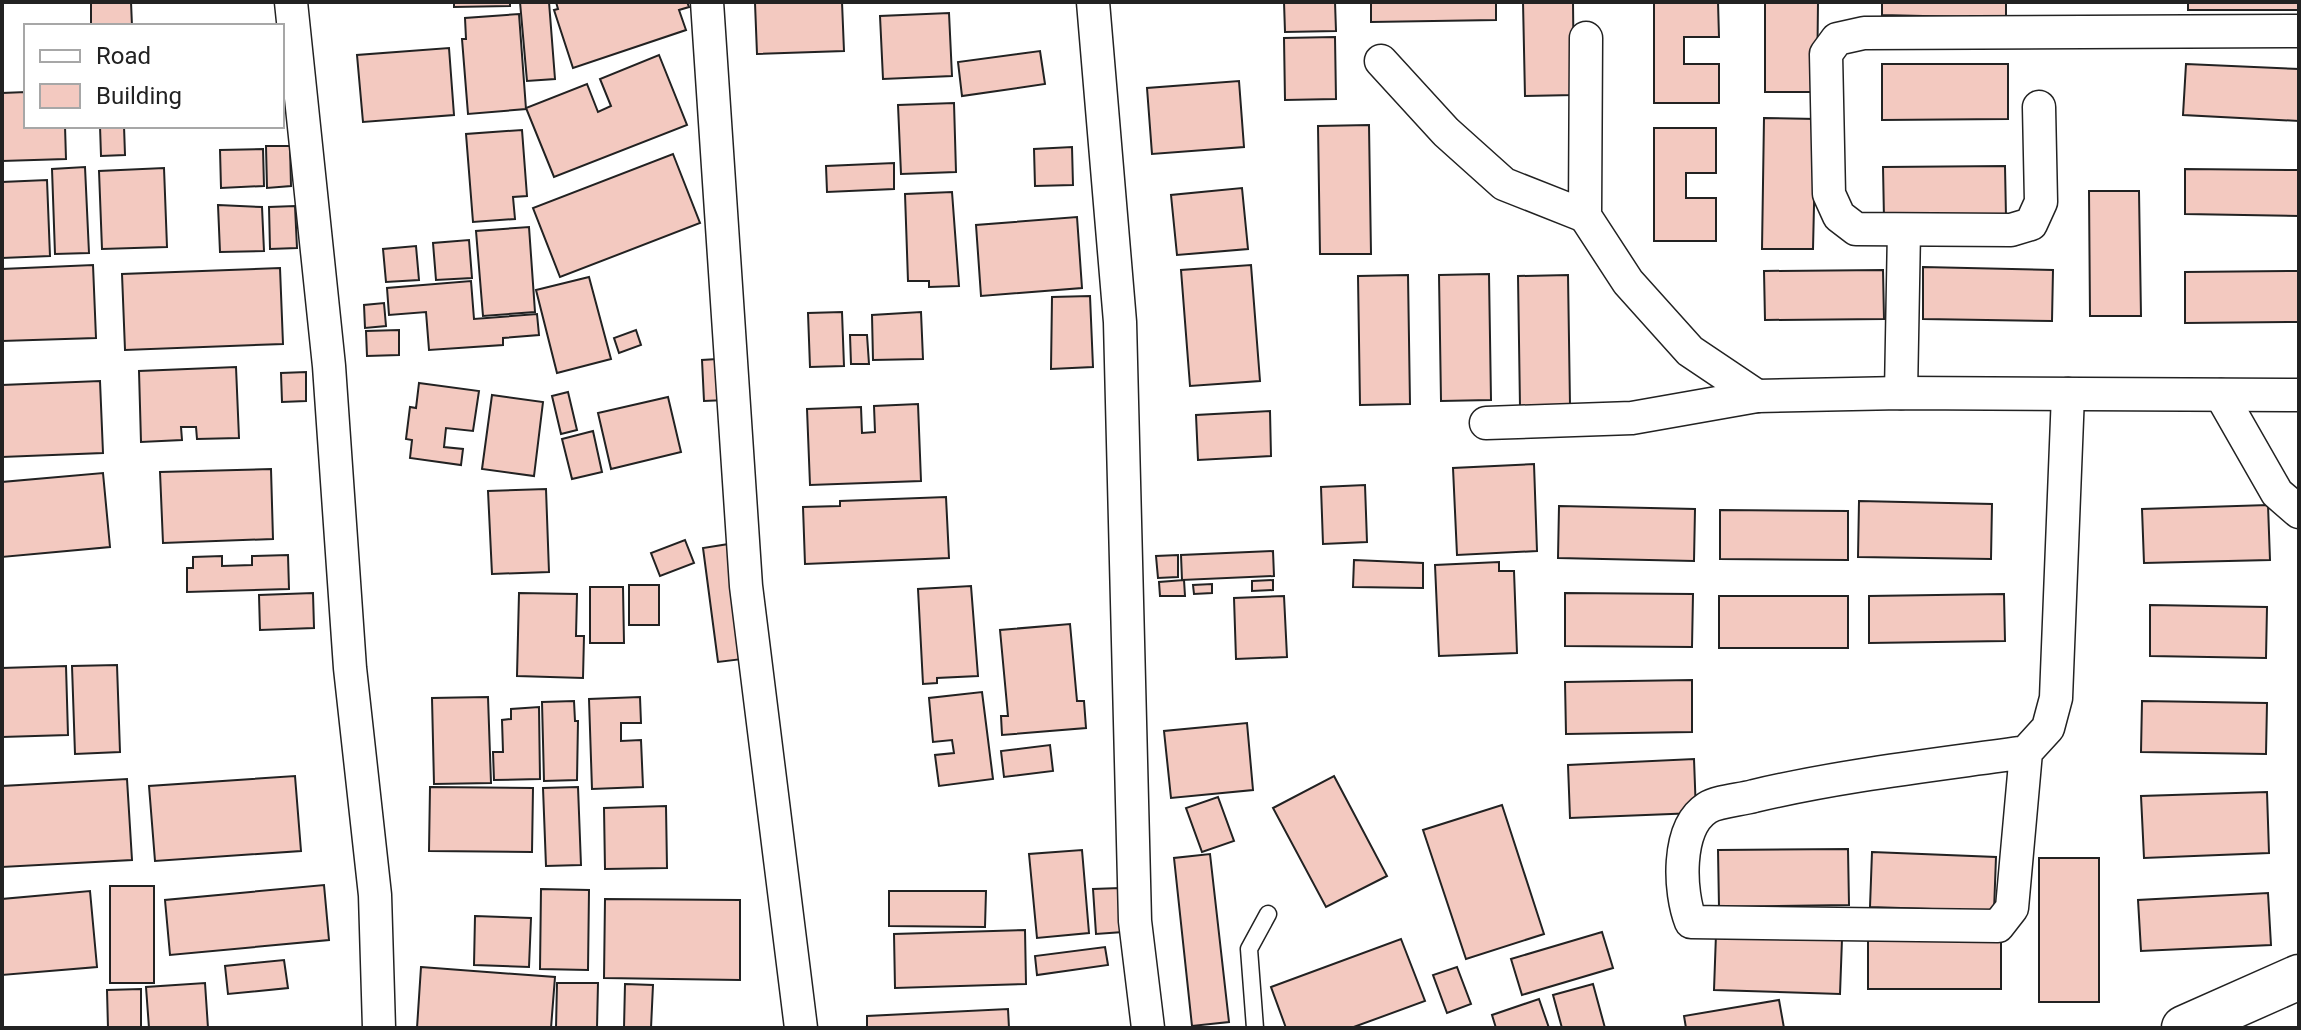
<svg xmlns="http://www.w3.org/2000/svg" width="2301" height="1030" font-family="Roboto,sans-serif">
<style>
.building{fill:#f3c9c0;stroke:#222;stroke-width:2}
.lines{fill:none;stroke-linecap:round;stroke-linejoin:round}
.service-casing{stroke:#222;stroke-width:19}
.minor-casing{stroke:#222;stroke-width:35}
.secondary-casing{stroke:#222;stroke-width:47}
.service{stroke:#fff;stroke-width:16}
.minor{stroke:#fff;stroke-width:32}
.secondary{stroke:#fff;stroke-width:44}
</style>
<rect width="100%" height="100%" fill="#fff"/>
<g class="building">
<polygon points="91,2 131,2 132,26 91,26"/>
<polygon points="454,2 510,2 510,6 454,7"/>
<polygon points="520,2 549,2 555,79 527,81"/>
<polygon points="556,2 687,2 689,7 679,10 686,30 573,68 554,10 558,9"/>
<polygon points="842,2 844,51 757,54 755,3"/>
<polygon points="1284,2 1335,2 1336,31 1285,32"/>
<polygon points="1371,2 1496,2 1496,20 1371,22"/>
<polygon points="1523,2 1573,2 1574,95 1525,96"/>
<polygon points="1654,2 1718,2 1719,37 1684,37 1684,64 1719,64 1719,103 1654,103"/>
<polygon points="1765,2 1818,2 1817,92 1765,92"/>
<polygon points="1882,2 2006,2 2006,18 1882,15"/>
<rect x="2188" y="2" width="111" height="8"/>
<polygon points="949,13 952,76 883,79 880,16"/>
<polygon points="519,14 526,109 468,114 462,39 466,39 465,18"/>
<polygon points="1335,37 1336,99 1285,100 1284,38"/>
<polygon points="449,48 454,115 363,122 357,55"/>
<polygon points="1040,51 1045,84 962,96 958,62"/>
<polygon points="659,55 687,125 554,177 526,108 587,84 598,112 611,106 600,79"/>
<polygon points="1882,64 2008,64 2008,119 1882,120"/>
<polygon points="2186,64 2299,69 2299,121 2183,115"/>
<polygon points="1239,81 1244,147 1152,154 1147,88"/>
<polygon points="26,92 26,126 65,126 66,159 2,161 2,93"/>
<polygon points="954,103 956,172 901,174 898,105"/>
<polygon points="1764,118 1816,119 1813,249 1762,249"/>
<polygon points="1369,125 1371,254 1320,254 1318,126"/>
<polygon points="100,126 124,126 125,155 101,156"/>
<polygon points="1654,128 1716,128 1716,173 1686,173 1686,198 1716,198 1716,241 1654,241"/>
<polygon points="522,130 527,196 513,197 515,219 473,222 466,134"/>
<polygon points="266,146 290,146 291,186 267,188"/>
<polygon points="1072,147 1073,185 1035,186 1034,149"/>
<polygon points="263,149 264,186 221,188 220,150"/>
<polygon points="673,154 700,223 560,277 533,208"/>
<polygon points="894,163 894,189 827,192 826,166"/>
<polygon points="2005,166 2006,217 1884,219 1883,167"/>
<polygon points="85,167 89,253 55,254 52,169"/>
<polygon points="164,168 167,247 102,249 99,171"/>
<polygon points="2185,169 2299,170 2299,216 2185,214"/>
<polygon points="47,180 50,256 2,258 2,182"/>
<polygon points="1242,188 1248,249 1177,255 1171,195"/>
<polygon points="2089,191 2139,191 2141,316 2090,316"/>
<polygon points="952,192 959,286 929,287 929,281 908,281 905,194"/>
<polygon points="218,205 262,207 264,251 220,252"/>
<polygon points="295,206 297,248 270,249 269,207"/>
<polygon points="1077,217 1082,288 981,296 976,225"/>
<polygon points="529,227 535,312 483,316 476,231"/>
<polygon points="469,240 472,278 436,280 433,243"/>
<polygon points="416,246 419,280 386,282 383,249"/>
<polygon points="93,265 96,338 2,341 2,269"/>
<polygon points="1251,265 1260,381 1190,386 1181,270"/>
<polygon points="1923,267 2053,270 2052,321 1923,319"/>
<polygon points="280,268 283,344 125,350 122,274"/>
<polygon points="1883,270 1884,319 1765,320 1764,271"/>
<polygon points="2299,271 2299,322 2185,323 2185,272"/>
<polygon points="1489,274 1491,400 1441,401 1439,275"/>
<polygon points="1408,275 1410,404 1360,405 1358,276"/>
<polygon points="1568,275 1570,405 1520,407 1518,276"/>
<polygon points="589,277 611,359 557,373 536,290"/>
<polygon points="471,281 474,319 537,314 539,335 503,338 503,345 429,350 426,312 389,315 387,288"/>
<polygon points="1090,296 1093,367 1051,369 1052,297"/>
<polygon points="384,303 386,326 365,328 364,305"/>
<polygon points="842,312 844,366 810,367 808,313"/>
<polygon points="921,312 923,359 873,360 872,315"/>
<polygon points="399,330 399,355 367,356 366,331"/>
<polygon points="636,330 641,345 619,353 614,338"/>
<polygon points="850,335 867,335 869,364 851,364"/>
<polygon points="717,359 726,400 704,401 702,360"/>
<polygon points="236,367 239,438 197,439 196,427 181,427 182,440 141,442 139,371"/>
<polygon points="306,372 306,401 282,402 281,373"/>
<polygon points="100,381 103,453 2,457 2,385"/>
<polygon points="419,383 479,391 473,431 446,428 444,447 463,449 461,465 410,458 412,440 406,439 410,407 416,408"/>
<polygon points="568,392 577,430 561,434 552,396"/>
<polygon points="492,395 543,402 534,476 482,469"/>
<polygon points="668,397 681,452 611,469 598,413"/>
<polygon points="918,404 921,481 810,485 807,409 861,407 862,433 875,432 874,406"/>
<polygon points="1270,411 1271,456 1198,460 1196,415"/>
<polygon points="593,431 602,472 572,479 562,439"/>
<polygon points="1534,464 1537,551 1457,555 1453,468"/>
<polygon points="271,469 273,539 163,543 160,472"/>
<polygon points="103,473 110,547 2,557 2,482"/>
<polygon points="1365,485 1367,542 1323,544 1321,487"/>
<polygon points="546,489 549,572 492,574 488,491"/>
<polygon points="946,497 949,558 805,564 803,507 840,506 840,501"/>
<polygon points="1859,501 1992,504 1991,559 1858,557"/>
<polygon points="2268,505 2270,560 2144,563 2142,509"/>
<polygon points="1559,506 1695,509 1694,561 1558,558"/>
<polygon points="1720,510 1848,511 1848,560 1720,559"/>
<polygon points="685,540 694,563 660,576 651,553"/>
<polygon points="735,543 751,658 718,662 703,548"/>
<polygon points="1273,551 1274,576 1182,580 1181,555"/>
<polygon points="288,555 289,589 187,592 187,568 193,568 193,557 222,556 222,566 252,565 252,556"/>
<polygon points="1178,555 1178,577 1158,578 1156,556"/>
<polygon points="1354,560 1423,563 1423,588 1353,587"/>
<polygon points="1499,562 1499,571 1514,571 1517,653 1439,656 1435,565"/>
<polygon points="1184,580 1185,596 1160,596 1159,582"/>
<polygon points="1273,580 1273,590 1252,591 1252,581"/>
<polygon points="1212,584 1212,593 1194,594 1193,585"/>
<rect x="629" y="585" width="30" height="40"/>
<polygon points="971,586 978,676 937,678 937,683 923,684 918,589"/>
<polygon points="590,587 623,587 624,643 590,643"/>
<polygon points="313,593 314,628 260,630 259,595"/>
<polygon points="519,593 577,594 576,636 584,636 583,678 517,676"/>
<polygon points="1565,593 1693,594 1692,647 1565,646"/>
<polygon points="2004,594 2005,641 1869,643 1869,596"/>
<polygon points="1284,596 1287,657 1236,659 1234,598"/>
<rect x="1719" y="596" width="129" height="52"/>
<polygon points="2150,605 2267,607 2266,658 2150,656"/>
<polygon points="1070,624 1077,701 1084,701 1086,728 1002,735 1001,716 1008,716 1000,630"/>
<polygon points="117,665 120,752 75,754 72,666"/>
<polygon points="66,666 68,735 2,737 2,668"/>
<polygon points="1692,680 1692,732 1566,734 1565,682"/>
<polygon points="982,692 993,779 939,786 935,755 954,753 952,740 933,742 929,698"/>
<polygon points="488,697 491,783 434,784 432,698"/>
<polygon points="640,697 641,723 621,723 621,741 641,740 643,787 592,789 589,699"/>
<polygon points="574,701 575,721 578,721 577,780 544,781 542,702"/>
<polygon points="2142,701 2267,703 2266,754 2141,752"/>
<polygon points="539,707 540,779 494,780 493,752 503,752 502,720 511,719 511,709"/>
<polygon points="1247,723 1253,790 1171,798 1164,731"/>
<polygon points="1050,745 1053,771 1004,777 1001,751"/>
<polygon points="1694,759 1696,813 1570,818 1568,765"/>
<polygon points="295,776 301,851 155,861 149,786"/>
<polygon points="1334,776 1387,876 1326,907 1273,808"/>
<polygon points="127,779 132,860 2,867 2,786"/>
<polygon points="430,787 533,788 532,852 429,851"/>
<polygon points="578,787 581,865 546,866 543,788"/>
<polygon points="2267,792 2269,853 2144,858 2141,796"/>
<polygon points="1218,797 1234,841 1202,852 1186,808"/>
<polygon points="1502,805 1544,934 1466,959 1423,830"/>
<polygon points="666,806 667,868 605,869 604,808"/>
<polygon points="1848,849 1849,905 1719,907 1718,850"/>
<polygon points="1082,850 1089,933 1037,938 1029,854"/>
<polygon points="1872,852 1996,857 1994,911 1870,907"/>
<polygon points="1210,854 1229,1022 1192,1026 1174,858"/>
<rect x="2039" y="858" width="60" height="144"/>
<polygon points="324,885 329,940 170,955 165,900"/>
<rect x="110" y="886" width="44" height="97"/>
<polygon points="1120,888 1123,932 1096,934 1093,889"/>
<polygon points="541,889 589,890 588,970 540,969"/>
<polygon points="90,891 97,967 2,975 2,899"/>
<polygon points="889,891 986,891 985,927 889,926"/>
<polygon points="2268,893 2271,945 2141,951 2138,900"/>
<polygon points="605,899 740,900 740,980 604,978"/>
<polygon points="475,916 531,918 529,967 474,965"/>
<polygon points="1025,930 1026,984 895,988 894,934"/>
<polygon points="1602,932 1613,968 1522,995 1511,959"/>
<polygon points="1716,934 1842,939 1840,994 1714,990"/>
<polygon points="1401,939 1425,1001 1351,1028 1286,1028 1271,987"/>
<rect x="1868" y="940" width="133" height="49"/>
<polygon points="1105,947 1108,965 1037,975 1035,956"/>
<polygon points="284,960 288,988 228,994 225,966"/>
<polygon points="421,967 555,977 551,1028 417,1028"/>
<polygon points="1457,967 1471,1004 1447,1013 1433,975"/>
<polygon points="205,983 208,1028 149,1028 146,987"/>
<polygon points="557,983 598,983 597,1028 556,1028"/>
<polygon points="625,984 653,985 651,1028 624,1028"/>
<polygon points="1593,984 1605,1028 1562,1028 1553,995"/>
<polygon points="141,989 141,1028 108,1028 107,990"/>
<polygon points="1539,999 1549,1028 1496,1028 1492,1015"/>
<polygon points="1779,1000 1784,1028 1686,1028 1684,1016"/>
<polygon points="1008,1009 1009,1028 867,1028 867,1016"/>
</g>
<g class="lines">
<defs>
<polyline id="service" points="1255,1028 1249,949 1268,914"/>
<g id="minor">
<polyline points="291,2 329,366 350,668 375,895 379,1028"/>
<polyline points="707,2 746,586 801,1028"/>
<polyline points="1093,2 1120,322 1135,921 1148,1028"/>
<polyline points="1586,38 1585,216 1628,282 1690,351 1757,396"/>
<polyline points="1381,61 1446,132 1504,184 1585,216"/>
<polyline points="2039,107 2041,202 2031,224 2011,230 1856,229 1839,216 1829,194 1826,54 1837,39 1864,33 2299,31"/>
<polyline points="1901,393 1904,230"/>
<polyline points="2221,395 2277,493 2299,512"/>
<polyline points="1486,423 1632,418 1757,396 1901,393 2299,395"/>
<path d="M 2026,752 C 1935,765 1843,775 1754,796 C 1740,800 1718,801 1707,808 C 1676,828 1679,892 1691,922 L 1998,926 L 2012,908 L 2026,752 L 2048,728 L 2056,698 L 2068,394"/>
</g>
<polyline id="secondary" points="2184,1028 2299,977"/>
</defs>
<use href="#service" class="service-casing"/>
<use href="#minor" class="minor-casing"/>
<use href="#secondary" class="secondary-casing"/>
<use href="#service" class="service"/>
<use href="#minor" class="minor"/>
<use href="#secondary" class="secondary"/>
</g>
<rect width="2301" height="1030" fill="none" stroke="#222222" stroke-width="8"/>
<rect x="24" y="24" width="260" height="104" fill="#ffffff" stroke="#a7a7a7" stroke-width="2"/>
<rect x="40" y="50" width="40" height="12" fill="#ffffff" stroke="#a7a7a7" stroke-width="2"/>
<text x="96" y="64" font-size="24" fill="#222222">Road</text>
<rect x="40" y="84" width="40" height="24" fill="#f3c9c0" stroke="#a7a7a7" stroke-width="2"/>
<text x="96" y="104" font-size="24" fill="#222222">Building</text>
</svg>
